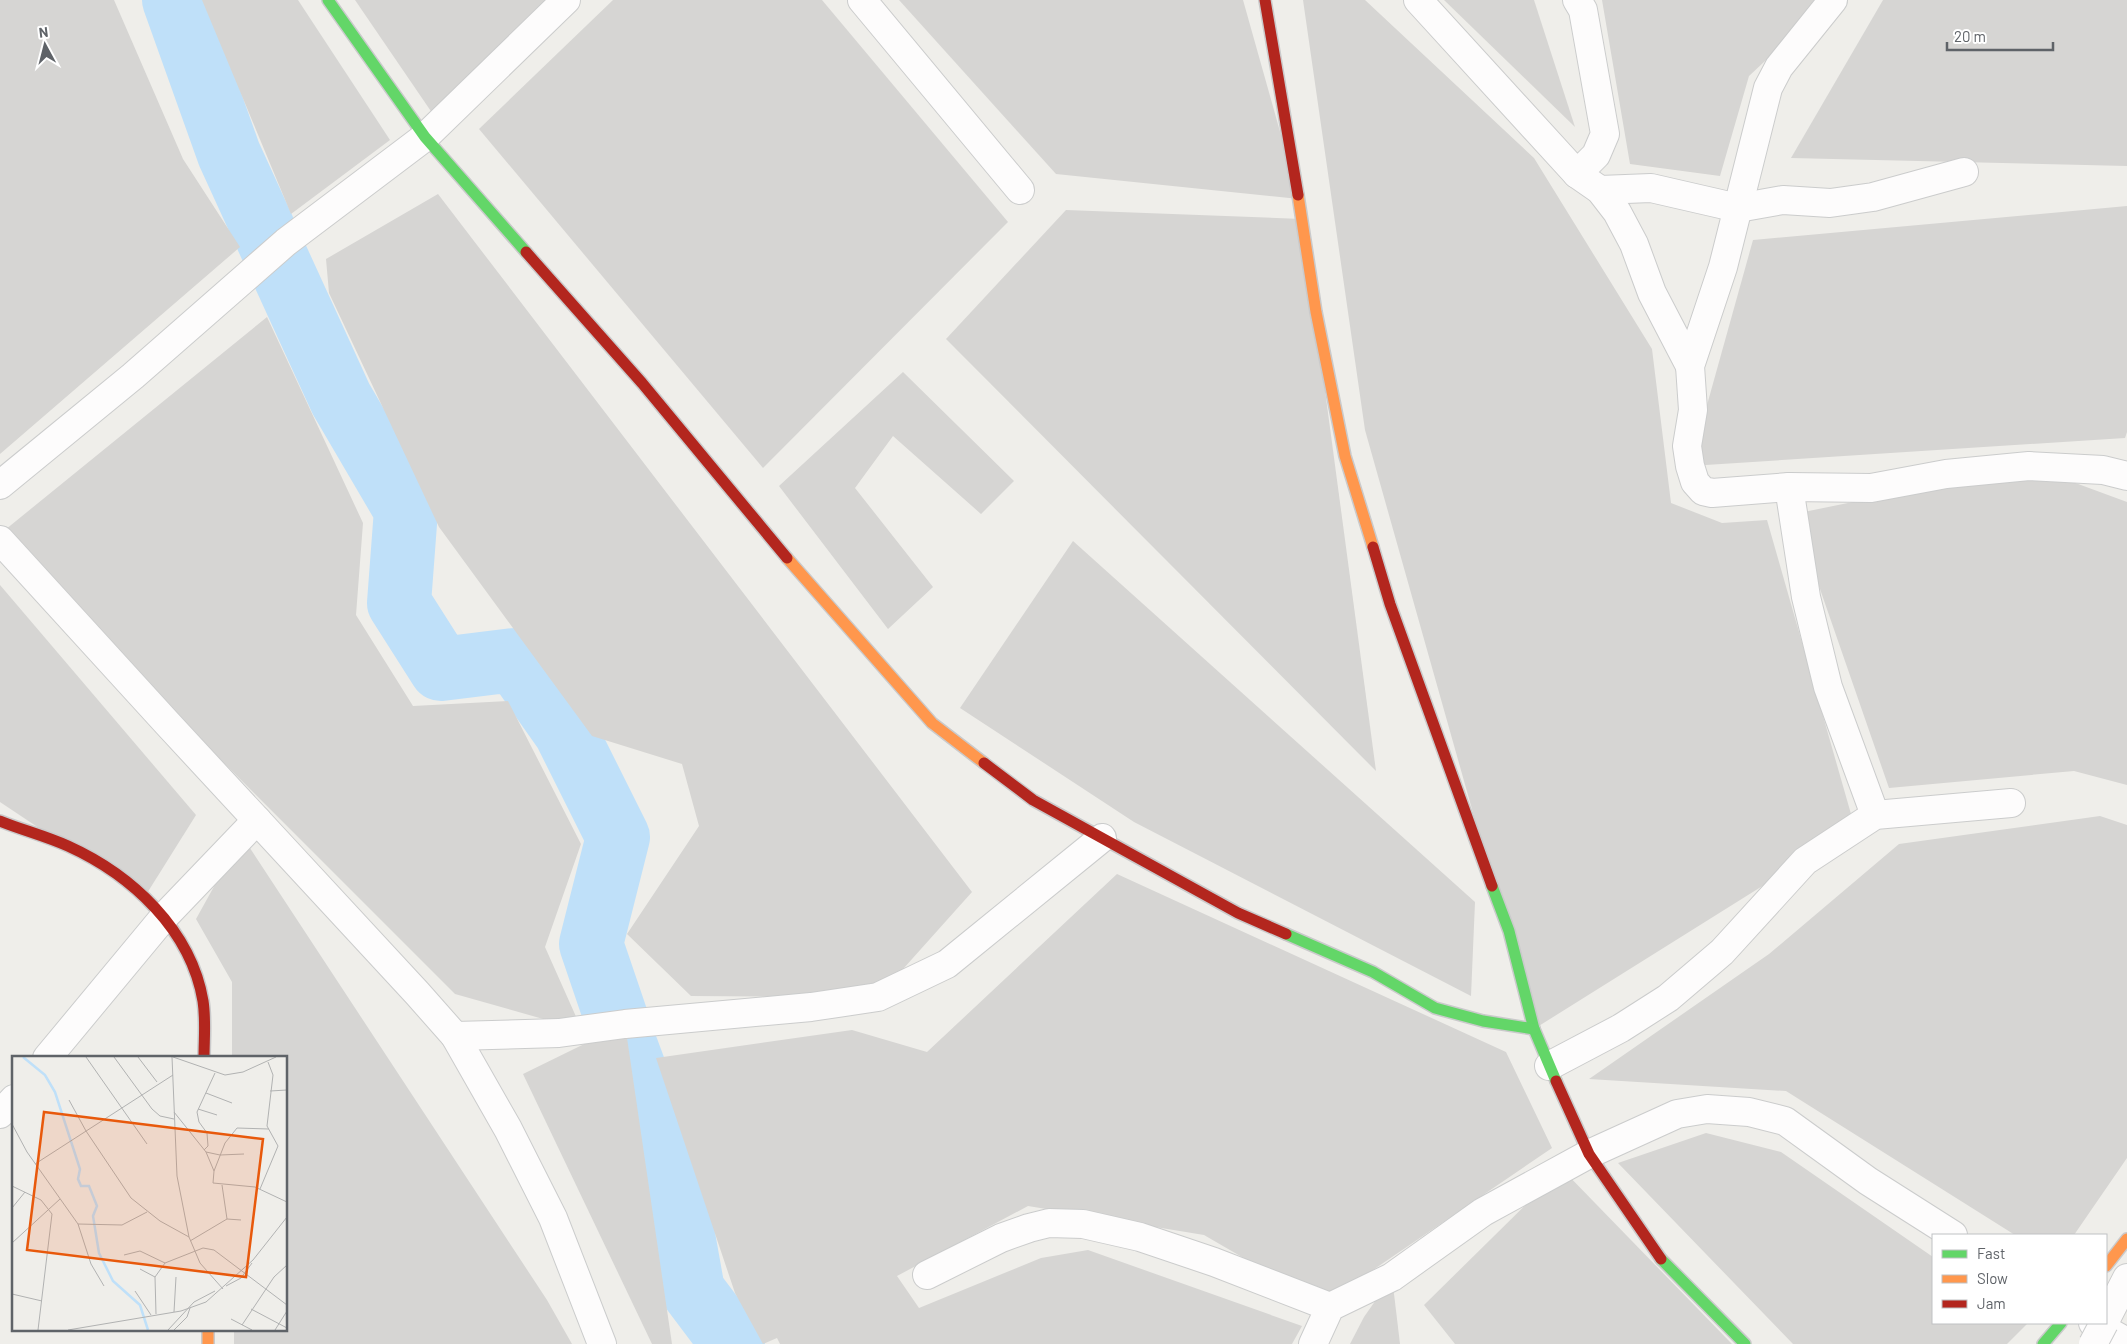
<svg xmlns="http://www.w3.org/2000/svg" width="2127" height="1344" font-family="Barlow,sans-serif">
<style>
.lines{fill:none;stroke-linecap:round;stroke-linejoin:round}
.river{stroke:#bfe0f9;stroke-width:64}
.building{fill:#d6d5d3}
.street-casing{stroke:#cbcccc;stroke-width:30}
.fast-casing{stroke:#cacacb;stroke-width:14}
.slow-casing{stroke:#cacacb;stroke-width:14}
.jam-casing{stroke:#cacacb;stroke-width:14}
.street{stroke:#fdfcfc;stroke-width:28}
.fast{stroke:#63d668;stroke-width:11}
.slow{stroke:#ff974d;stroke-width:11}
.jam{stroke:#b3261e;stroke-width:11}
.street-bridge-casing{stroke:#cbcccc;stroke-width:30;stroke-linecap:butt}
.street-bridge{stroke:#fdfcfc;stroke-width:28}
.inset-river{fill:none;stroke:#bfe0f9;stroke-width:2.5}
.inset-road{fill:none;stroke:#b1b2b2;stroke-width:1}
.view{fill:#e8590c;fill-opacity:0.15;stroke:#e8590c;stroke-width:2.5}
.inset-edge{fill:none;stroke:#5f6368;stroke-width:2.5}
</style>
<rect width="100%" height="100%" fill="#efeeea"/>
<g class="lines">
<polyline class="river" points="174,0 229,154 341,399 406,510 399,603 441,669 515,660 565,731 618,837 591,944 626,1047 671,1168 693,1291 733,1344"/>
</g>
<g class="building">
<polygon points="0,0 114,0 183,159 240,247 0,454"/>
<polygon points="202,0 298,0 390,140 291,214"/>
<polygon points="355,0 558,0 439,123"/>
<polygon points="613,0 822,0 1008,222 763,468 479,129"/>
<polygon points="899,0 1243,0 1299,199 1056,174"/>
<polygon points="1303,0 1365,0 1534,158 1652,349 1671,503 1722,523 1767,520 1855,828 1534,1029 1365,430"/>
<polygon points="1444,0 1534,0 1575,127"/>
<polygon points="1602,0 1830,0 1749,76 1720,176 1630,164"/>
<polygon points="1883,0 2127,0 2127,166 1791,158"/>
<polygon points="438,194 972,892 878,997 691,996 627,934 699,826 682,764 592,736 439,527 329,293 326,259"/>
<polygon points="2127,206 2127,432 2125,438 1690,466 1753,240"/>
<polygon points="1066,210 1302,219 1376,771 946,339"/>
<polygon points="267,317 363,523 356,615 413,706 508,701 581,844 545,947 582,1030 455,994 0,539 0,534"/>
<polygon points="903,372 1014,481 981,514 893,436 855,488 933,587 888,629 779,486"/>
<polygon points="2029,466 2127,502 2127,785 2074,771 1889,788 1794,514"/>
<polygon points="1073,541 1475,902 1471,996 1134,822 960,708"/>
<polygon points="0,585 196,815 144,898 0,802"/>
<polygon points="2100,816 2127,825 2127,1158 2074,1235 2015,1235 1786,1091 1589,1079 1769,954 1899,844"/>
<polygon points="242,836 547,1300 572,1344 234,1344 234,1330 286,1330 286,1058 232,1058 232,982 196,919"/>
<polygon points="1117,874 1506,1052 1552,1148 1323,1304 1204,1235 1028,1206 897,1276 919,1308 1041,1258 1088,1250 1302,1326 1292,1344 780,1344 777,1338 763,1344 735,1293 656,1058 852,1030 927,1052"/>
<polygon points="625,1024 672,1344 652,1344 523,1074"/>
<polygon points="1706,1133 1781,1152 1933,1257 1933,1323 2028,1323 2007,1344 1793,1344 1618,1163"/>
<polygon points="1562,1169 1732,1344 1455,1344 1424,1305"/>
<polygon points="1392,1277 1400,1344 1350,1344 1364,1317"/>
</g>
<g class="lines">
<defs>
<g id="street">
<polyline points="862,0 1020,190"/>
<polyline points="1418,0 1577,174 1600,190 1617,212 1634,244 1652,293 1690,366"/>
<polyline points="1833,0 1779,67 1768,88 1723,267 1690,366 1693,410 1687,446 1690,466 1695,482 1703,491 1712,493 1789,487 1871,488 1946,474 2029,466 2103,470 2127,476"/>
<polyline points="1577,174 1596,155 1605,134 1583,10 1577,0"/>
<polyline points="1600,190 1651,188 1738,208 1783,200 1830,203 1873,197 1964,172"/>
<polyline points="0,485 133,376 286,242 425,137 566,0"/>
<polyline points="1789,487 1806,597 1828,687 1875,815"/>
<polyline points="0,540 167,723 417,993 455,1036 508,1129 553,1218 602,1344"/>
<polyline points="455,1036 559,1033 625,1024 811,1007 878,997 947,964 1102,838"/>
<polyline points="47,1058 164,917 257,820"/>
<polyline points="1549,1066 1621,1028 1668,998 1722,952 1805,861 1875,815 2011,803"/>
<polyline points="0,1114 14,1099"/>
<polyline points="927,1275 1001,1238 1029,1228 1049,1223 1083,1224 1140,1237 1214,1262 1330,1307"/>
<polyline points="2106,1319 2127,1278"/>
<polyline points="2093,1323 2127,1342"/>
<polyline points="1313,1344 1330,1307 1392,1277 1483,1212 1589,1154 1677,1114 1707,1109 1749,1112 1785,1121 1868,1181 1953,1235"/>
</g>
<g id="fast">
<polyline points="328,0 425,137 526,252"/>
<polyline points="1492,886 1509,931 1534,1029 1556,1081"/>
<polyline points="1286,934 1373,972 1435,1008 1483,1021 1534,1029"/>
<polyline points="1661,1259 1745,1344"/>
<polyline points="2043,1344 2061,1323"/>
</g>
<g id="slow">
<polyline points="1298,195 1316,312 1345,456 1373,547"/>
<polyline points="787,558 932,723 984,763"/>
<polyline points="2106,1266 2127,1239"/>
<polyline points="208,1330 208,1344"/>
</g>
<g id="jam">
<polyline points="1265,0 1298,195"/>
<polyline points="526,252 642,383 787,558"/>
<polyline points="1373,547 1390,604 1492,886"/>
<polyline points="984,763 1033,800 1238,913 1286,934"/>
<path d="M 0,821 C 22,830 46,836 68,846 C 132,875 191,930 203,1001 C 206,1020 204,1039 204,1058"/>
<polyline points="1556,1081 1589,1154 1661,1259"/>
</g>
</defs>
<use href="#street" class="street-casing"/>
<use href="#fast" class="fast-casing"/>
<use href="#slow" class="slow-casing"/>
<use href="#jam" class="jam-casing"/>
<use href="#street" class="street"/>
<use href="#fast" class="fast"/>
<use href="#slow" class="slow"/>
<use href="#jam" class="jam"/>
<defs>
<polyline id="street-bridge" points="2093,1344 2104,1323"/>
</defs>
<use href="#street-bridge" class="street-bridge-casing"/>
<use href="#street-bridge" class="street-bridge"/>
</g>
<g transform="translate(12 1056)">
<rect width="275" height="275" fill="#efeeea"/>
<path class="inset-river" d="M 11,1 L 33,19 L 43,36 L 68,113 L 66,123 L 69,130 L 77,130 L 85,150 L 81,160 L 87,197 L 101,225 L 128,249 L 136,274"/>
<path class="inset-road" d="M 74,1 L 135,88M 102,1 L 140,53 L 148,60 L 162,63M 126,1 L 145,26M 160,1 L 165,120 L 177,181 L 188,207 L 211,233M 161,1 L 213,19 L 231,16 L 264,1M 258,35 L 275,34M 194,37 L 220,47M 57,44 L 74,75 L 119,142 L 148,165 L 177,181M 186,53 L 205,59M 162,56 L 194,96 L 202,115M 0,68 L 15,96 L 66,168 L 79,208 L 92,230M 257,73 L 225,72 L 213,87 L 202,115 L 201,127 L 243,131 L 275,146M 192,94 L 196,90 L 195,77 L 187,66 L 185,56 L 203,17M 194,96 L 208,99 L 232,98M 23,108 L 161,19M 210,129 L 215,163M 0,130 L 29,144 L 40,158 L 26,274M 248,133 L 266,90 L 255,70 L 261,19 L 256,6M 0,152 L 13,136M 66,168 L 110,169 L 135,156M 178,185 L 215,163 L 229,164M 0,187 L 48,143M 112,199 L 128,195 L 153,207M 128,213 L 143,221M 214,230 L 229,222 L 240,207M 123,235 L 139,259M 0,238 L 30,245M 239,253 L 275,272M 162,256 L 164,221M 144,258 L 143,221 L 153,207 L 191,192 L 202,194 L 275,249M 219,263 L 240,274M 230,269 L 262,221 L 275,209M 56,274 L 169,255 L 194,246 L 241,204 L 275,161M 156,274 L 182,246 L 203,235M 162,274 L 175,261 L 178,252M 263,274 L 275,255"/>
<path class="view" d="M 32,56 L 251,83 L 234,221 L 15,194 Z"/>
<rect width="275" height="275" class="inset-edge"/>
</g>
<rect x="1932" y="1234" width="175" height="90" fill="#ffffff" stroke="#bfc1c3"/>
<rect x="1942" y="1250" width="25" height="8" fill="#63d668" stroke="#bfc1c3"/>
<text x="1977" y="1259" font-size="15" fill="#5f6368">Fast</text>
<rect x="1942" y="1275" width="25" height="8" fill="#ff974d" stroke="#bfc1c3"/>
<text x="1977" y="1284" font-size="15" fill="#5f6368">Slow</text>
<rect x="1942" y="1300" width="25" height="8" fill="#b3261e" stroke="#bfc1c3"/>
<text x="1977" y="1309" font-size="15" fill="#5f6368">Jam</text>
<g transform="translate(45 45) rotate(353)" stroke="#ffffff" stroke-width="4" paint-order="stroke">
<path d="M0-4L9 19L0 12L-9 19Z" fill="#5f6368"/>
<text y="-8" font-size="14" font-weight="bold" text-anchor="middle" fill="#5f6368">N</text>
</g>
<path d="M1947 42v8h106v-8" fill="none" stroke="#5f6368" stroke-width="2.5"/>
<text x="1954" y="42" font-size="15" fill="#5f6368" stroke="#ffffff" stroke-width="4" paint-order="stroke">20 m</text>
</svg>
